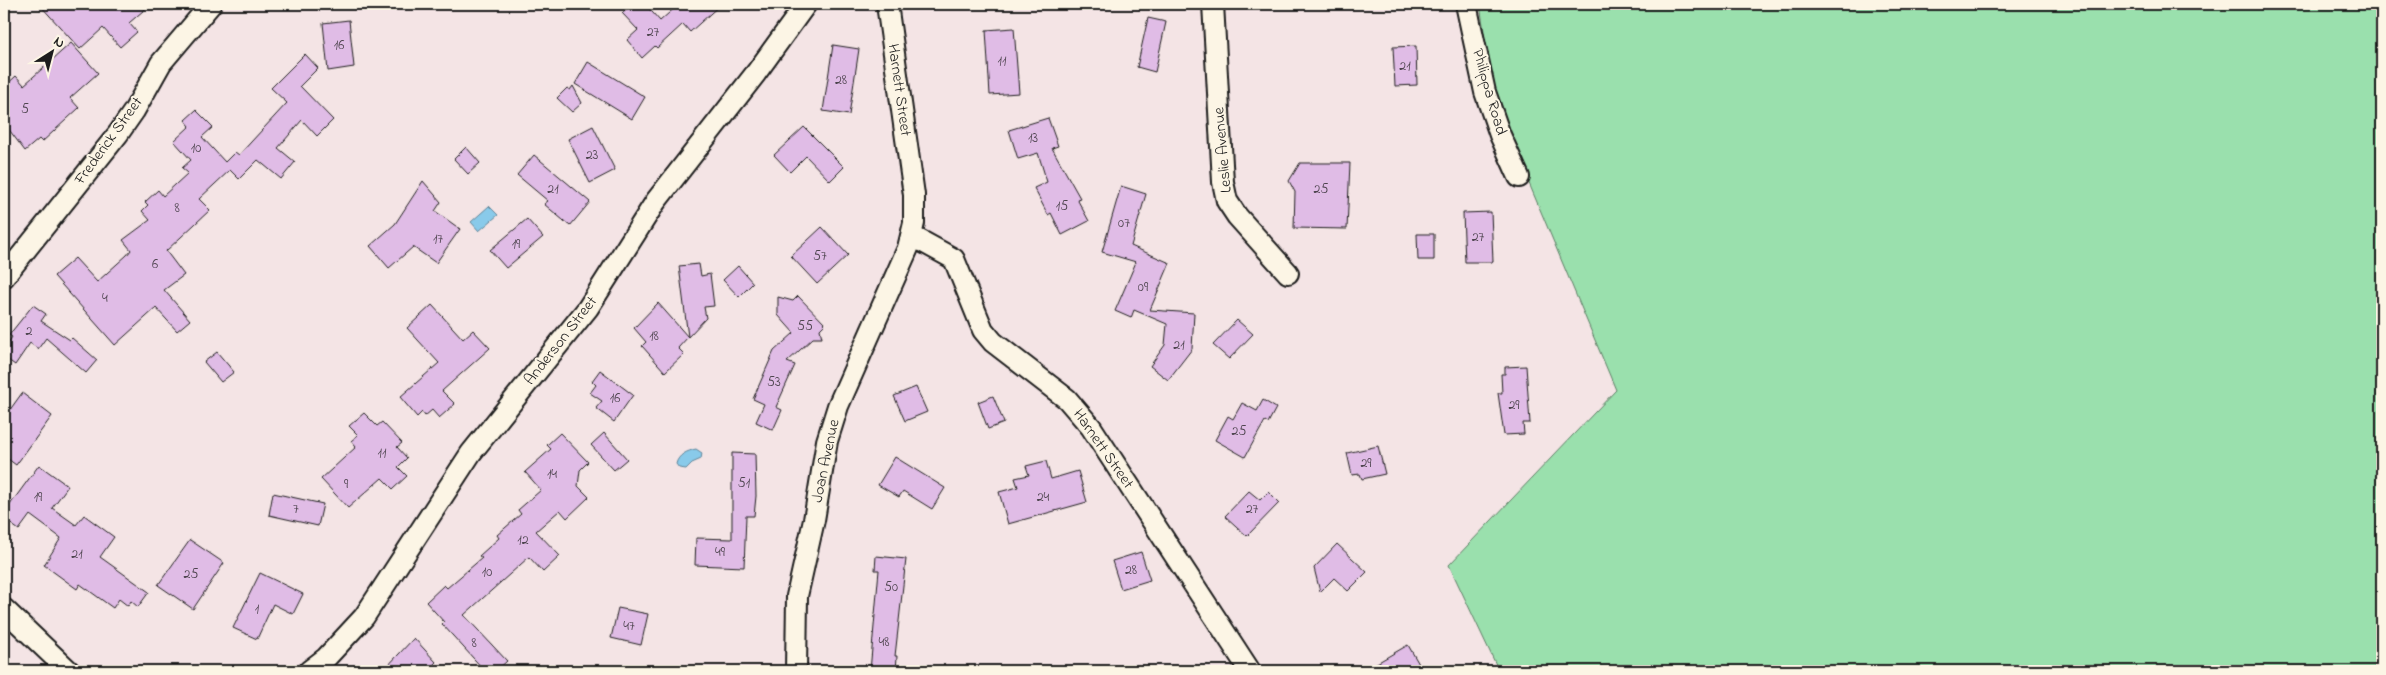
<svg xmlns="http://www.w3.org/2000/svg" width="2386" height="675" font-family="'Indie Flower',sans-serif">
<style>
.green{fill:#9ae0ad;stroke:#5b7e64}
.water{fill:#89caea;stroke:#5d8498}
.building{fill:#e0bce6;stroke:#1c1c1c}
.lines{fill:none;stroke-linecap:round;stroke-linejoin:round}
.minor-casing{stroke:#1c1c1c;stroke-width:24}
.minor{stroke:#fcf5e5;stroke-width:20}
.labels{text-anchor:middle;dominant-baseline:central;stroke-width:4;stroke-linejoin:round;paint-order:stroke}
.number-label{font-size:14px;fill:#4d444e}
.street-label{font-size:16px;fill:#1c1c1c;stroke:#fcf5e5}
</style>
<rect width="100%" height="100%" fill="#f4e4e5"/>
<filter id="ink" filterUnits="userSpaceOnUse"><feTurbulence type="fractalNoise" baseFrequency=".02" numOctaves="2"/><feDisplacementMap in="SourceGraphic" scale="10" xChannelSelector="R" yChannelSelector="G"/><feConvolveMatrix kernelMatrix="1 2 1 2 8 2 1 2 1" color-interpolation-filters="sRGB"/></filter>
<g filter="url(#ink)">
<polygon class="green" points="1480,4 2382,4 2382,671 1499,671 1449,565 1616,390 1494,100"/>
<g class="water">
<polygon points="489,206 498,215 479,231 471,222"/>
<path d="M 696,449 L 702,453 L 701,459 L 692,463 L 686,469 L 679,468 L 676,464 C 678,455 687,451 696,449 Z"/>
</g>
<g class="building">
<polygon points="39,4 151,4 129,23 137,32 120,47 103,28 80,49"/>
<polygon points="632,4 645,4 660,21 679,4 721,4 690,32 683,24 657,48 655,46 642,58 627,40 638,30 622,13"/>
<polygon points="1148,18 1166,22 1155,72 1137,67"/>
<polygon points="349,20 354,67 328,71 323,23"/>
<polygon points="1014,28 1019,93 990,95 986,30"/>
<polygon points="71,43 98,73 70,98 79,108 42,142 39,139 25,151 4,123 4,87 16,76 24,85"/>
<polygon points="833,45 859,49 849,115 823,111"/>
<polygon points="1416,46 1417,85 1395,86 1393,47"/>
<polygon points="305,54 318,68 300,86 333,120 317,136 302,120 278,148 295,162 281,179 258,160 239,179 230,170 199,199 210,210 166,251 184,275 164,290 190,320 177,331 156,308 115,345 54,276 75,258 97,282 127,255 131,250 123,240 150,220 142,211 148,205 145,202 158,190 163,196 188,173 182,168 191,160 174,141 190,126 185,120 196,110 213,127 202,137 225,162 235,152 239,155 287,103 271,88"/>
<polygon points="588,62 645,97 632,119 575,84"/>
<polygon points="573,86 582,103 572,112 557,98 567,88 570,90"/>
<polygon points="1048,118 1058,146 1052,148 1080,198 1077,199 1089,221 1062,235 1051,213 1048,215 1034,188 1047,182 1038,153 1018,159 1009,130"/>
<polygon points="593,126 615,170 590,183 568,139"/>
<polygon points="804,127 844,167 830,181 806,156 790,172 774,155"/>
<polygon points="466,147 480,163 468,174 454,159"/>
<polygon points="534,155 590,202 570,226 544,204 548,201 517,175"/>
<polygon points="1300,163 1350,163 1347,229 1294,228 1295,192 1289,181"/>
<polygon points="423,181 441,202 435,211 460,229 436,263 413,247 389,268 370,246 395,224"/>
<polygon points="1121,186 1146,194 1131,246 1170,263 1150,310 1194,313 1192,349 1168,380 1150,366 1165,345 1167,324 1134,310 1131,318 1115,311 1136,262 1102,252"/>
<polygon points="1491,212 1493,262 1465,262 1463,213"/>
<polygon points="527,219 543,237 506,268 490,250"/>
<polygon points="822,227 848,255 817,284 791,256"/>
<polygon points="1417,234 1434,234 1434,260 1418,260"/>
<polygon points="699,264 701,276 710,274 714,306 704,307 706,318 688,337 679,266"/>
<polygon points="738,266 753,283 739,297 723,280"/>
<polygon points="798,296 825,324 820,329 822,338 813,338 787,362 795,365 776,407 782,410 773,430 756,422 764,404 753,399 774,351 794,333 778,315 778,297 793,301"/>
<polygon points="658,303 688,337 678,348 684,354 665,372 642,346 646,342 634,328"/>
<polygon points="33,305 46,314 41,321 70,340 72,338 97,360 86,373 46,338 38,349 30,343 15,365 4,357 4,349 12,337 9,335"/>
<polygon points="432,305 463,339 473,330 490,348 442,391 455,404 439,418 432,410 425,416 422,412 417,417 400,397 439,363 407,328"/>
<polygon points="1237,320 1253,334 1229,359 1213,345"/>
<polygon points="217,352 234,372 221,382 204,362"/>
<polygon points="1526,366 1530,423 1523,423 1524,434 1504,435 1498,393 1502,393 1501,374 1505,374 1505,367"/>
<polygon points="600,370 633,395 614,422 596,408 602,401 590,393 596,385 592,381"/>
<polygon points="916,387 927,412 905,421 894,396"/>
<polygon points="22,393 52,416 16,465 4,456 4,418"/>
<polygon points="993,396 1004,423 988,429 978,402"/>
<polygon points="1263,400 1276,408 1268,423 1265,421 1245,457 1215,440 1228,416 1233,419 1242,403 1257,411"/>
<polygon points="364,413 377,426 382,422 402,443 397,447 407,458 398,467 407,476 393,489 382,478 348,508 321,479 356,447 351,441 358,435 349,426"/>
<polygon points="560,433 588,462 580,470 578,486 589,497 567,518 560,510 536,531 560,556 543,572 529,557 464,615 507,661 496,671 485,671 442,624 444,622 426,602 444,585 447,588 482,558 479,556 499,538 497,535 521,514 518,510 541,490 525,472 551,449 547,445"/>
<polygon points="604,433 627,459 614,470 591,445"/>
<polygon points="1378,446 1385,474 1362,479 1360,474 1352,475 1347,453"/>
<polygon points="732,453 755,454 756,496 754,516 746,516 744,567 695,565 696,538 732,539"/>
<polygon points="895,457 945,488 932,509 903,491 899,497 878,485"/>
<polygon points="1046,461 1051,479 1078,471 1087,502 1008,524 999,492 1018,487 1015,478 1029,475 1026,466"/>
<polygon points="39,465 68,486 52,508 76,525 84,515 114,537 100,557 149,592 138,607 131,601 128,606 119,599 113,608 80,584 77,589 44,565 61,538 30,515 19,530 4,519 4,513"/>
<polygon points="1249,491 1260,500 1268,492 1279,503 1247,536 1225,516"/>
<polygon points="273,493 323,504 318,526 269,515"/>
<polygon points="190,540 224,563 193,609 158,585"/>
<polygon points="1337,544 1367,572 1348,591 1334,578 1320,592 1314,568"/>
<polygon points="1141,552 1150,580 1121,589 1112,561"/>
<polygon points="876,556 906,559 895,656 897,656 896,671 870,671 879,570 875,570"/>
<polygon points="260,573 303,594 293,614 273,604 257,639 233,628"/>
<polygon points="618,608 648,614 641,645 611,638"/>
<polygon points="414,638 436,662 427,671 383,671"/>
<polygon points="1408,645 1423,671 1363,671"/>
</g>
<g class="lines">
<defs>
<g id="minor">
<polyline points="1213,4 1223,182 1227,201 1237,216 1288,273"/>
<polyline points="1466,4 1485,92 1500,135 1519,177"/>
<polyline points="912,236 954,259 983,330 993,342 1067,399 1091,427 1250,671"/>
<polyline points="4,277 118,134 134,111 161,63 211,4"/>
<polyline points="4,609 69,671"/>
<polyline points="309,671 326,658 364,617 471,453 588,308 656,201 756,73 806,4"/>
<polyline points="796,671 797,596 814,520 827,441 838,406 908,248 914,223 914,195 887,4"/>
</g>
</defs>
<use href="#minor" class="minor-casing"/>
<use href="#minor" class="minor"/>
</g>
</g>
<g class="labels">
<g class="number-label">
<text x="653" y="32">27</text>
<text x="339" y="45">16</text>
<text x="1002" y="61">11</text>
<text x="1405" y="66">21</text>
<text x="841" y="80">28</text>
<text x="25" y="109">5</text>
<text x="1033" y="138">13</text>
<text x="196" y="148">10</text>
<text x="592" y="155">23</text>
<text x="553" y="189">21</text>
<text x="1321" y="189">25</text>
<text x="1062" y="206">15</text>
<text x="177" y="208">8</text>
<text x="1124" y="223">07</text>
<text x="1478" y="237">27</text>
<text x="438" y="239">17</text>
<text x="516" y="244">19</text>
<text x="820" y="256">57</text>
<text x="155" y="264">6</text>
<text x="1143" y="287">09</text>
<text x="105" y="298">4</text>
<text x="805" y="326">55</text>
<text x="29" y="331">2</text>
<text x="654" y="336">18</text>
<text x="1179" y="345">21</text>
<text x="774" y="382">53</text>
<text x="615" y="398">16</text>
<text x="1514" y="405">29</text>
<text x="1239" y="431">25</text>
<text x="382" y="453">11</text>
<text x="1366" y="463">29</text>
<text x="552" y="474">14</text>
<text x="744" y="483">51</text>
<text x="346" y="484">9</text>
<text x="38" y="497">19</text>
<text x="1043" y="497">24</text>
<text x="296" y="509">7</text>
<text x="1252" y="509">27</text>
<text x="523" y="540">12</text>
<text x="720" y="552">49</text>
<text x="77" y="554">21</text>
<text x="1131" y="570">28</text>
<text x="487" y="572">10</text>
<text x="191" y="574">25</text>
<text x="891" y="587">50</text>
<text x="257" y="609">1</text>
<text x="629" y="626">47</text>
<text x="884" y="642">48</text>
<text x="474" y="643">8</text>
</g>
<g class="street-label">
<text transform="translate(899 90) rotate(82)">Harnett Street</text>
<text transform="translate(1489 92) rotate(74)">Philippa Road</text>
<text transform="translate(109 141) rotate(-54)">Frederick Street</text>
<text transform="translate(1223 150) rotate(-95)">Leslie Avenue</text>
<text transform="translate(561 341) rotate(-52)">Anderson Street</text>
<text transform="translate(1103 449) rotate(55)">Harnett Street</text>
<text transform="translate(826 461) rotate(-78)">Joan Avenue</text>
</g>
</g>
<rect width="2386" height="675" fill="none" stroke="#fcf5e5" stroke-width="20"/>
<rect x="10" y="10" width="2366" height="655" fill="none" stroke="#1c1c1c" stroke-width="2" filter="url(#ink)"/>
<g transform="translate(52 52) rotate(36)" stroke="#fcf5e5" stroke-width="4" paint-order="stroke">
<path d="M0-4L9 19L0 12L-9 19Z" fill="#1c1c1c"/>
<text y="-8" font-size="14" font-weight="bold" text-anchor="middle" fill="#1c1c1c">N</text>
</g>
</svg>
